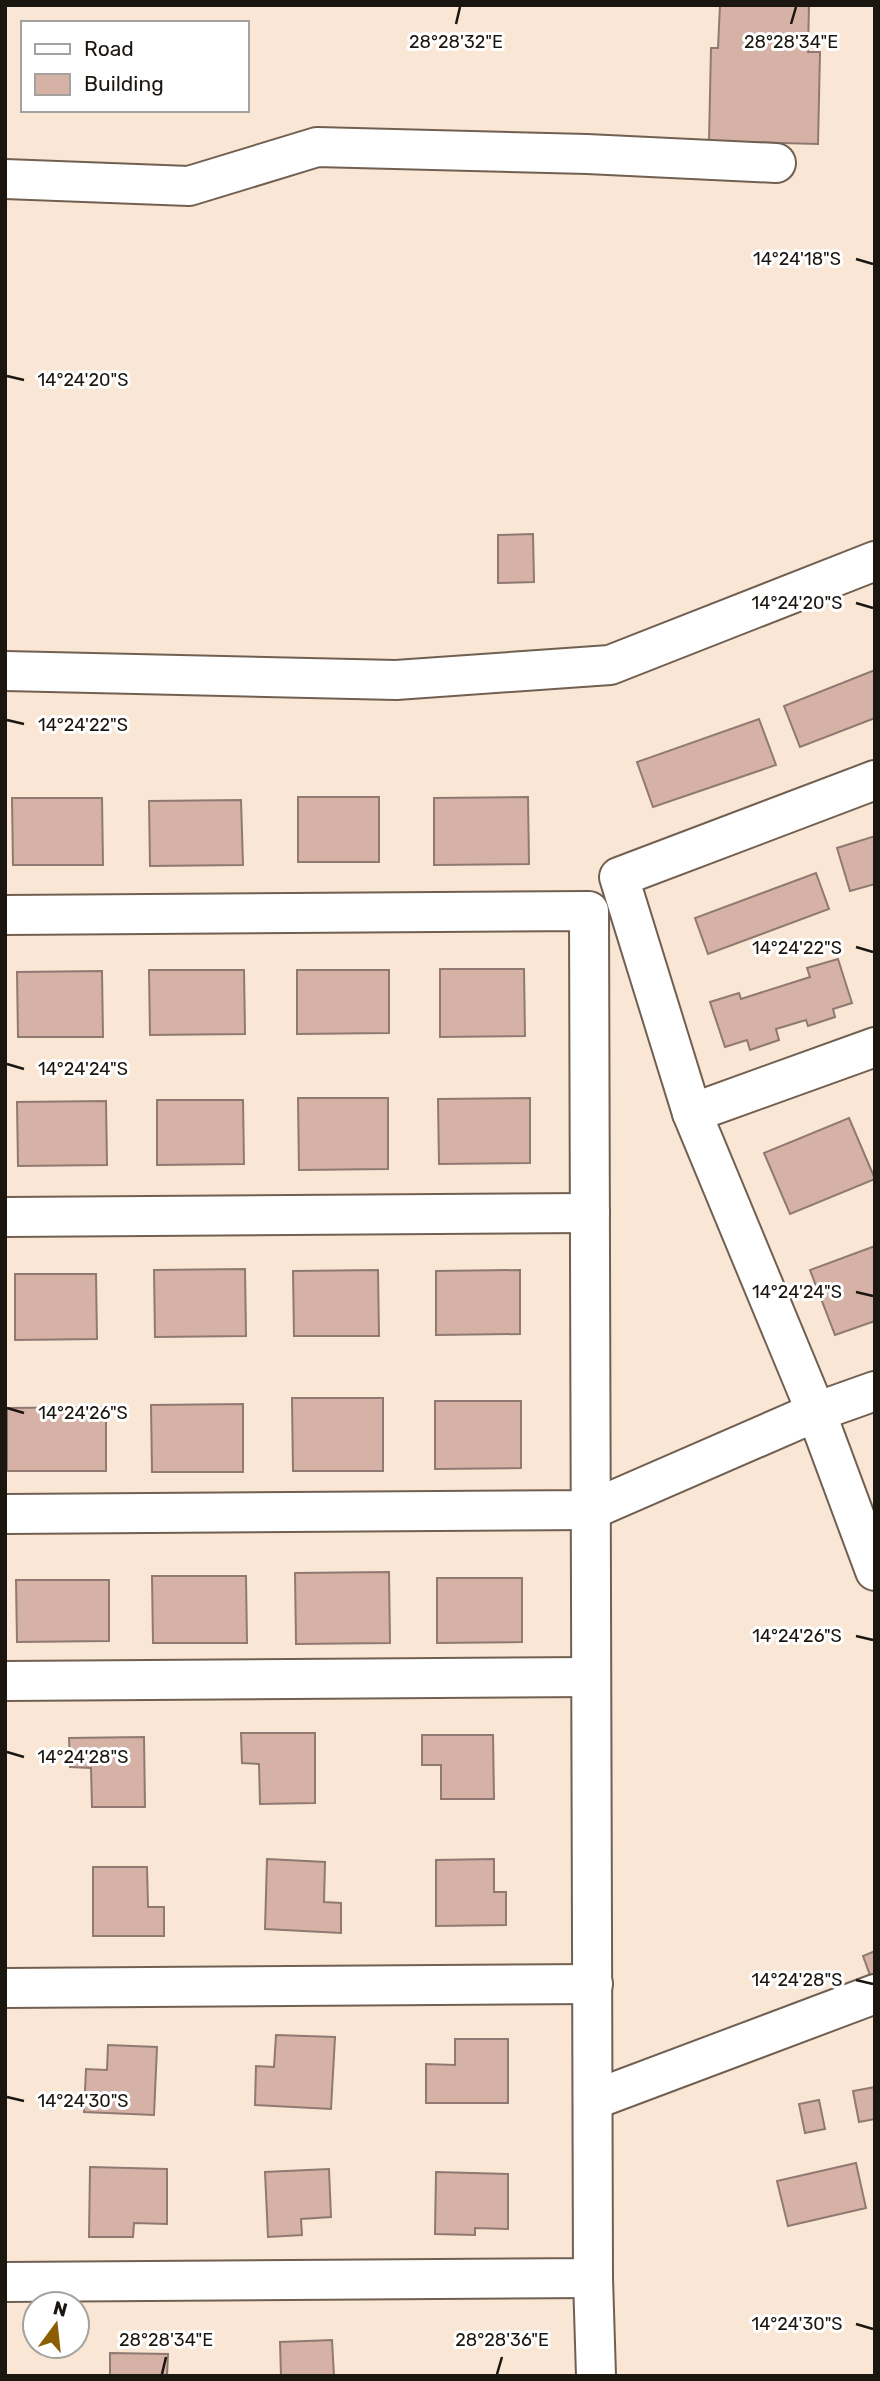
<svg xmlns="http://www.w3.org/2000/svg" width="880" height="2381" font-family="Rubik,sans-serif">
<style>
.building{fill:#d6b2a6;stroke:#907972;stroke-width:2}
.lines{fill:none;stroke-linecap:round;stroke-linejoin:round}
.minor-casing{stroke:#716051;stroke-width:42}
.minor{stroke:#fff;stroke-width:38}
.ticks{fill:none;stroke:#1c1610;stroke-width:2.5}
.ticks-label{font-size:18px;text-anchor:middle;fill:#1c1610;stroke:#fff;stroke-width:6;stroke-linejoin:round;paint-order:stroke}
</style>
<rect width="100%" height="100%" fill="#f9e6d5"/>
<g class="building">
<polygon points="720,5 809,5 808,52 820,52 818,144 709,141 711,48 718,48"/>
<polygon points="533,534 534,582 498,583 498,535"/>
<polygon points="875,670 875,718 800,747 784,706"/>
<polygon points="759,719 776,765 653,807 637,762"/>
<rect x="298" y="797" width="81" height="65"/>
<polygon points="528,797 529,864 434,865 434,798"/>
<polygon points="12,798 102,798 103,865 13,865"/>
<polygon points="241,800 243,865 150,866 149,801"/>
<polygon points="875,836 875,884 850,891 837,848"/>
<polygon points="816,873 829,909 708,954 695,918"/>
<polygon points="838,959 852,1003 833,1009 835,1017 808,1026 806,1020 776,1029 779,1040 750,1050 747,1040 725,1047 710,1002 739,993 741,999 810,977 807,968"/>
<polygon points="440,969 524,969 525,1036 440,1037"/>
<polygon points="149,970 244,970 245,1034 150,1035"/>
<polygon points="297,970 389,970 389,1033 297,1034"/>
<polygon points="102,971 103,1037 18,1037 17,972"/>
<polygon points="298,1098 388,1098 388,1169 299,1170"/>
<polygon points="530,1098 530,1163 439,1164 438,1099"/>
<polygon points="157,1100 243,1100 244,1164 157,1165"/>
<polygon points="106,1101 107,1165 18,1166 17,1102"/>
<polygon points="849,1118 875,1179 790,1214 764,1153"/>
<polygon points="875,1246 875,1321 835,1335 810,1270"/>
<polygon points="245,1269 246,1336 155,1337 154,1270"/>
<polygon points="378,1270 379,1336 294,1336 293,1271"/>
<polygon points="520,1270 520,1334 436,1335 436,1271"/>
<polygon points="15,1274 96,1274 97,1339 15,1340"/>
<polygon points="292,1398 383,1398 383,1471 293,1471"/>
<polygon points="435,1401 521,1401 521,1468 435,1469"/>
<polygon points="243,1404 243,1472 152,1472 151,1405"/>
<polygon points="106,1407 106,1471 7,1471 7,1408"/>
<polygon points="389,1572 390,1643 296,1644 295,1573"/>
<polygon points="152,1576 246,1576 247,1643 153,1643"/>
<polygon points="437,1578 522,1578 522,1642 437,1643"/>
<polygon points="16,1580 109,1580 109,1641 17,1642"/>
<polygon points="241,1733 315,1733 315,1803 260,1804 259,1764 242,1763"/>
<polygon points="422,1735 493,1735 494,1799 441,1799 441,1765 422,1765"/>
<polygon points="144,1737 145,1807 92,1807 91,1768 70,1767 69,1738"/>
<polygon points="267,1859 325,1862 324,1902 341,1903 341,1933 265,1929"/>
<polygon points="494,1859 494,1892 506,1892 506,1925 436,1926 436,1860"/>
<polygon points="93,1867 147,1867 148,1907 164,1907 164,1936 93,1936"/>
<polygon points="875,1951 875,1986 874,1986 863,1956"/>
<polygon points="276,2035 335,2037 331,2109 255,2105 256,2066 274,2067"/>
<polygon points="455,2039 508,2039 508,2103 426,2103 426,2064 455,2065"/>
<polygon points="108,2045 157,2047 154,2115 84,2112 86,2069 107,2070"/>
<polygon points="875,2087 875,2119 859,2122 853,2091"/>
<polygon points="819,2100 825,2129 805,2133 799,2104"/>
<polygon points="856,2163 866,2208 788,2226 777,2181"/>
<polygon points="90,2167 167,2169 167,2224 134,2223 133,2237 89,2237"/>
<polygon points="329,2169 331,2217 301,2219 302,2235 268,2237 265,2172"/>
<polygon points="436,2172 508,2174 508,2229 475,2228 475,2235 435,2234"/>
<polygon points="332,2340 334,2376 281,2376 280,2342"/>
<polygon points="110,2353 168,2354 167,2376 110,2376"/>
</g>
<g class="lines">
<defs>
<g id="minor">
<polyline points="5,179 189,186 317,147 587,154 776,163"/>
<polyline points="5,671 396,680 610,665 875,561"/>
<polyline points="875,780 619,877 692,1113 816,1412 875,1571"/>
<polyline points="5,915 589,911 593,2278 5,2282"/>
<polyline points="692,1113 875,1047"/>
<polyline points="5,1217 590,1213"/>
<polyline points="5,1514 591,1510 816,1412 875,1391"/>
<polyline points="5,1681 591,1677"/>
<polyline points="5,1988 593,1984"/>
<polyline points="593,2100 875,1994"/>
<polyline points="593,2278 596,2376"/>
</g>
</defs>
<use href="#minor" class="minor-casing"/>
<use href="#minor" class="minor"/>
</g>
<path class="ticks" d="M 456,24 L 460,7M 791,24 L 796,7M 856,259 L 873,264M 7,376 L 24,380M 856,603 L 873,608M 7,720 L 24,724M 856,947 L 873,952M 7,1064 L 24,1069M 856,1292 L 873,1296M 7,1408 L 24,1413M 856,1636 L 873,1640M 7,1752 L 24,1757M 856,1980 L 873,1984M 7,2097 L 24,2101M 856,2324 L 873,2329M 162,2374 L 166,2357M 497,2374 L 502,2357"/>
<g class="ticks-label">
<text x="456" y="48">28°28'32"E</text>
<text x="791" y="48">28°28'34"E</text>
<text x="797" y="265">14°24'18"S</text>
<text x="83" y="386">14°24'20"S</text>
<text x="797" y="609">14°24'20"S</text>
<text x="83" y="731">14°24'22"S</text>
<text x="797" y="954">14°24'22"S</text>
<text x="83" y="1075">14°24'24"S</text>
<text x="797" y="1298">14°24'24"S</text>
<text x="83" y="1419">14°24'26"S</text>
<text x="797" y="1642">14°24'26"S</text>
<text x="83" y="1763">14°24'28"S</text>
<text x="797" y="1986">14°24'28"S</text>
<text x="83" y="2107">14°24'30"S</text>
<text x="797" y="2330">14°24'30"S</text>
<text x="166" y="2346">28°28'34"E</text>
<text x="502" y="2346">28°28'36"E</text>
</g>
<rect width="880" height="2381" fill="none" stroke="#1c1610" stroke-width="14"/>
<rect x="21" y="21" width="228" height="91" fill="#ffffff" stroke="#a4a29f" stroke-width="2"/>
<rect x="35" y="44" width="35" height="10" fill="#ffffff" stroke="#a4a29f" stroke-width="2"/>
<text x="84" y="56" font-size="21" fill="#1c1610">Road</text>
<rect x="35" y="74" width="35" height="21" fill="#d6b2a6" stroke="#a4a29f" stroke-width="2"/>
<text x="84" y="91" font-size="21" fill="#1c1610">Building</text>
<g transform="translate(56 2325) rotate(15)"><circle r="33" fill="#ffffff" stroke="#a4a29f" stroke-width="2"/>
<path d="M0-5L12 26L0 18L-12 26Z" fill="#8d5d05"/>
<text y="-10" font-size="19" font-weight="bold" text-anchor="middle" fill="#1c1610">N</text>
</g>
</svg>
